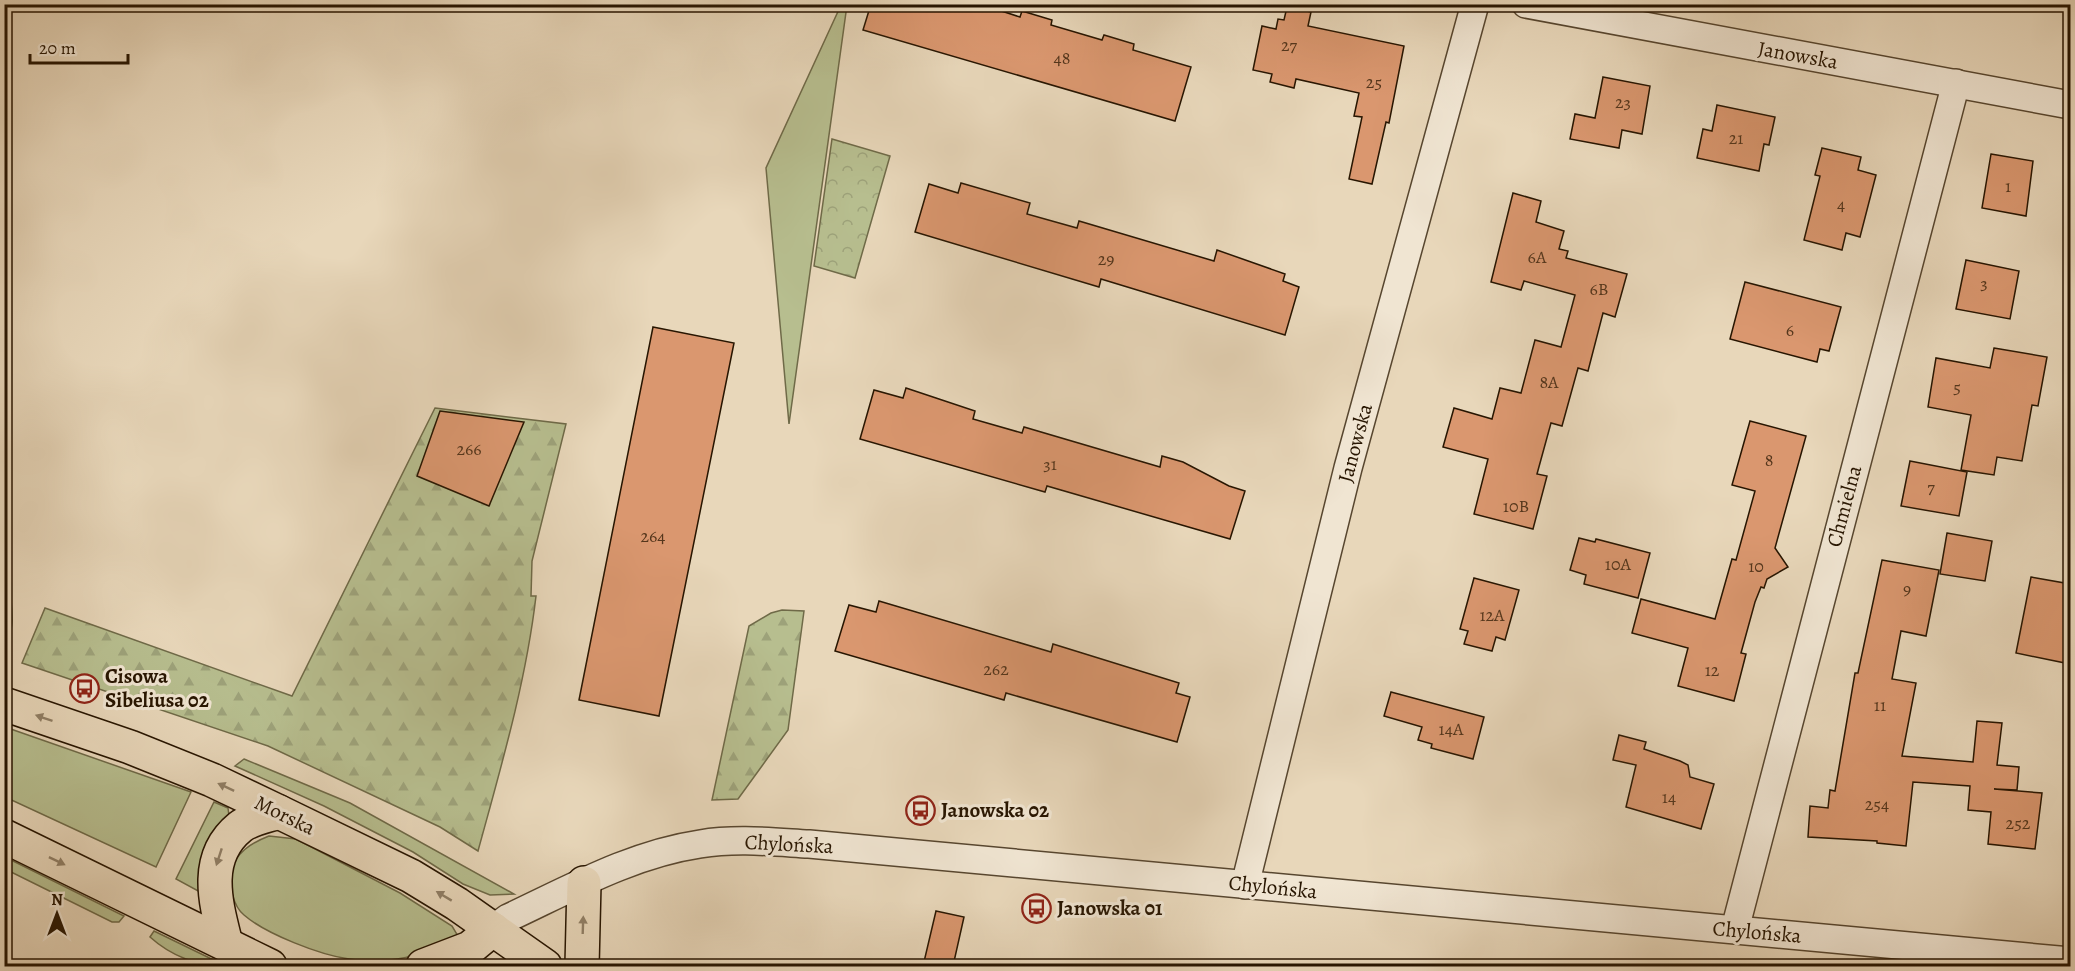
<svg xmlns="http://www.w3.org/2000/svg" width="2075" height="971" font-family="Alegreya,serif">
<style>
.grass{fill:#b7be8f;stroke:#6f6a48;stroke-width:1.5}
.forest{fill:url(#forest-firs);stroke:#6f6a48;stroke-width:1.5}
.park{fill:url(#park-crowns);stroke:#6f6a48;stroke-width:1.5}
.building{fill:#da976f;stroke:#271501;stroke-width:1.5}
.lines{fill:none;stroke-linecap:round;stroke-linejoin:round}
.minor-casing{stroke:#57462f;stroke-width:30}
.primary-casing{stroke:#271501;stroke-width:36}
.minor{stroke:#f0e5d2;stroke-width:27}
.primary{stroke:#e8d7ba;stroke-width:33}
.oneway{fill:#918067}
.labels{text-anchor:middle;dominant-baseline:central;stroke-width:6;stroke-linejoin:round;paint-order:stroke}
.number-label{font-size:18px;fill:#54361c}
.street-label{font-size:21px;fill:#271501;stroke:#f0e5d2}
.poi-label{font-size:21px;font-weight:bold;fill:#271501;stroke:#f0e5d2;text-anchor:start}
</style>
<defs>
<pattern id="forest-firs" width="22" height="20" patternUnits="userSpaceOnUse" patternTransform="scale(1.5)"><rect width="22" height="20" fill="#b7be8f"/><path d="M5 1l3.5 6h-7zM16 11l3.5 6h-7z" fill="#9da27a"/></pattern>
<pattern id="park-crowns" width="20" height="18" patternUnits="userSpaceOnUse" patternTransform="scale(1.5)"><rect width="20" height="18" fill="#b7be8f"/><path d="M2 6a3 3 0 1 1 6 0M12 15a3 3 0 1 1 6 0" fill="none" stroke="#9da27a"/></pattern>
</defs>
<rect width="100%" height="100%" fill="#e8d7ba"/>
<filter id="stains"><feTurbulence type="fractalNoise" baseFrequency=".00333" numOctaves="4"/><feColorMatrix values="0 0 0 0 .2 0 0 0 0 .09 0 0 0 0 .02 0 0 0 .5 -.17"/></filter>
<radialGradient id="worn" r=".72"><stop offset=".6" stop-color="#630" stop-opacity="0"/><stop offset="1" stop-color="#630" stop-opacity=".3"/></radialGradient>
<g class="grass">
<polygon points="841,5 847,5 789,424 766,168"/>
<polygon points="5,727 191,792 156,867 5,797"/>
<polygon points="244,759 350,803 514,894 490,895 463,884 413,852 324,806 235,766"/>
<path d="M 214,802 L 228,808 L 229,816 C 204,842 200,857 200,892 L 176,879 Z"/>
<path d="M 269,836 L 296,839 L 400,893 L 452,926 L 461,941 C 424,954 388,966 349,959 C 320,955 266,934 244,915 C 233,906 229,886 231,872 C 235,853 251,843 269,836 Z"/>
<polygon points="5,857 124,916 119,922 112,922 5,869"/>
<path d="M 154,931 L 226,966 C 199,967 171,956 150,937 Z"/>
</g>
<g class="forest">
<path d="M 435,408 L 566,424 L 532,561 L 531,596 L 536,596 C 526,682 501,767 478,851 L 440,827 L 268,746 L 22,663 L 45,608 L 292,696 Z"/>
<path d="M 4,582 L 11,587 C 10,605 15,623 9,638 L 5,640 Z"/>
<polygon points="782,610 804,611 788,730 738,799 712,800 749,626 771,613"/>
</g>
<polygon class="park" points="832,139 890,156 855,278 814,266"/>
<g class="building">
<polygon points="871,4 980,4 1020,17 1022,11 1052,20 1051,25 1102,40 1104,35 1134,44 1133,50 1191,67 1175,121 863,30"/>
<polygon points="1287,7 1311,12 1308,26 1404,46 1389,123 1386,122 1372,184 1349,179 1362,117 1354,116 1359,93 1296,79 1294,88 1270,82 1272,74 1253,70 1262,26 1276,29 1278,19 1284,20"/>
<polygon points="1603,77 1650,86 1642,134 1622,130 1619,148 1570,139 1575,114 1595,118"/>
<polygon points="1717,105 1775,117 1769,145 1764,144 1759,171 1697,158 1703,129 1712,131"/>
<polygon points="1822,148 1861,157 1858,170 1876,175 1860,237 1846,233 1842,250 1804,240 1820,176 1815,175"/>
<polygon points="1991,154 2033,161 2026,216 1982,208"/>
<polygon points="961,183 1030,203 1027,214 1077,228 1079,221 1214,261 1217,250 1285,274 1283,281 1299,287 1285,335 1101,279 1099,287 915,232 929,184 958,193"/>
<polygon points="1513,193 1541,201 1536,222 1564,231 1559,249 1568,251 1566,258 1627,274 1615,317 1603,313 1588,371 1578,368 1562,426 1551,423 1537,474 1547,476 1533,529 1474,514 1488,459 1443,447 1454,408 1492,419 1500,388 1521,393 1535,340 1561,347 1575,295 1524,281 1521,290 1491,282"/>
<polygon points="1966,260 2019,271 2010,319 1956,309"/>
<polygon points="1745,282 1841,307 1829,351 1820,349 1817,362 1730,339"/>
<polygon points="653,327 734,343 659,716 579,700"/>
<polygon points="1994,348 2047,357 2038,406 2032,405 2022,461 1997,457 1994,475 1961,470 1971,415 1928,407 1936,358 1990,368"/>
<polygon points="906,388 975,411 973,419 1022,433 1024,427 1160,467 1162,456 1183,462 1229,486 1245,491 1230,539 1047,486 1045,492 860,439 874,390 903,398"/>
<polygon points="440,411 524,422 489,506 417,476"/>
<polygon points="1750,421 1806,436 1775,548 1788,567 1767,579 1764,588 1761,587 1755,602 1741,653 1746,654 1734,701 1678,686 1688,648 1632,633 1641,599 1715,619 1732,559 1736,560 1755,491 1732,485"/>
<polygon points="1910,461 1967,472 1959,516 1901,506"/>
<polygon points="1947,533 1992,541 1985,581 1940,574"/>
<polygon points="1579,538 1595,542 1596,539 1650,553 1638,598 1584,584 1586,575 1570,570"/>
<polygon points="1882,560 1939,570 1926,636 1901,631 1892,679 1916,683 1902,756 1973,762 1977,721 2002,723 1997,765 2019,767 2017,790 1994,789 2042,793 2035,849 1988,844 1991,812 1968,810 1970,786 1913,782 1906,846 1877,843 1877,841 1808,837 1810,806 1828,808 1830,790 1835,791 1855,673 1858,673"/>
<polygon points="2031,577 2070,584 2070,664 2016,653"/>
<polygon points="1474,578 1519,590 1505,640 1496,637 1492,651 1464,644 1468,631 1460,629"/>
<polygon points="879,601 1051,652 1053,644 1179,683 1176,693 1190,697 1177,742 1006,693 1004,700 835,651 849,605 876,612"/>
<polygon points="1391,692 1484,717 1473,759 1431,748 1432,744 1418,740 1422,727 1384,716"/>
<polygon points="1619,735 1646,742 1644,749 1680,761 1688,765 1690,777 1714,784 1701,829 1626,807 1636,765 1613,760"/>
<polygon points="936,911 964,917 953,966 923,966"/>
</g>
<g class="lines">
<defs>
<g id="minor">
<polyline points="1526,4 2070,105"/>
<polyline points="1245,885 1348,468 1475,4"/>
<path d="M 493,929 L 508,918 C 570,889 632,854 700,844 C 736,838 773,842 809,844 L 2070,961"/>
<polyline points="1735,929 1956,83"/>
</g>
<g id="primary">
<polyline points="4,704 130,747 212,780 279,812 411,876 457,904 545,966"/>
<polyline points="4,836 270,966"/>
<path d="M 226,944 C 216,904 202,858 240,827 C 250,819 267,816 279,812"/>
<polyline points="423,966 470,948 493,929"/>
<polyline points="582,966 584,883"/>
</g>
</defs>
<use href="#minor" class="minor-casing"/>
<use href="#primary" class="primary-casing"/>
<use href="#minor" class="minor"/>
<use href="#primary" class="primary"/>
</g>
<defs><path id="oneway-solid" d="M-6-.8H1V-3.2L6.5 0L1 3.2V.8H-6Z" transform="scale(1.5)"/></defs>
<g class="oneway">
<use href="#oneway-solid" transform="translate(44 718) rotate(-161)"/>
<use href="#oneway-solid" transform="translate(226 787) rotate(-155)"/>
<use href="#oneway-solid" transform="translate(219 857) rotate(108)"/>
<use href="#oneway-solid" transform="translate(57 861) rotate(26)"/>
<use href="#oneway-solid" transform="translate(444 896) rotate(-149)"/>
<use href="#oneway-solid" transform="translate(583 925) rotate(-88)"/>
</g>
<defs>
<symbol id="bus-ring" viewBox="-11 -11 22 22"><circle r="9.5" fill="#f0e5d2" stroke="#8f2418" stroke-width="1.5"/><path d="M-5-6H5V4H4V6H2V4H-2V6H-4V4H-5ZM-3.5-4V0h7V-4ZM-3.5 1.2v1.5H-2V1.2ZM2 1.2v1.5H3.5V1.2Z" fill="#8f2418"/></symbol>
</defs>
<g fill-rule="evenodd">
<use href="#bus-ring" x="68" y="672" width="33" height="33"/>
<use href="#bus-ring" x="904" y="794" width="33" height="33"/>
<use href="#bus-ring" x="1020" y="892" width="33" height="33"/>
</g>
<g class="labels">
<g class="number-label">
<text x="1289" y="45">27</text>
<text x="1062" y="58">48</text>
<text x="1374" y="82">25</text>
<text x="1623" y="102">23</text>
<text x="1736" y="138">21</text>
<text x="2008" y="186">1</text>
<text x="1841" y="204">4</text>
<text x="1537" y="257">6A</text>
<text x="1106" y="259">29</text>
<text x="1984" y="283">3</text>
<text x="1599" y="289">6B</text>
<text x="1790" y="330">6</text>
<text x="1549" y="382">8A</text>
<text x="1957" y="387">5</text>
<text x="469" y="449">266</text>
<text x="1769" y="460">8</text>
<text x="1050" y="464">31</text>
<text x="1931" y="487">7</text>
<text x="1516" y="506">10B</text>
<text x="653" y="536">264</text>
<text x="1618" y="564">10A</text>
<text x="1756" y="566">10</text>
<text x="1907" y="589">9</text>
<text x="1492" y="615">12A</text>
<text x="996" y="669">262</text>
<text x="1712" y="670">12</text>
<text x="1880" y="705">11</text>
<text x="1451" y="729">14A</text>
<text x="1669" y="797">14</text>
<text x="1877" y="804">254</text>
<text x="2018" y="823">252</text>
</g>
<g class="street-label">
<text transform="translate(1798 55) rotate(10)">Janowska</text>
<text transform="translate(1355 443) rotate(-75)">Janowska</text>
<text transform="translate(1844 506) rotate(-75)">Chmielna</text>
<text transform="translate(285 815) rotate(26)">Morska</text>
<text transform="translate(789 844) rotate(3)">Chylońska</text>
<text transform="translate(1273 887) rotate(6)">Chylońska</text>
<text transform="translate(1757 932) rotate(5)">Chylońska</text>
</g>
<g class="poi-label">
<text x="105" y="676">Cisowa<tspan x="105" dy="24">Sibeliusa 02</tspan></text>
<text x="941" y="810">Janowska 02</text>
<text x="1057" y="908">Janowska 01</text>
</g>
</g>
<rect width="2075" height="971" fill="none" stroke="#e8d7ba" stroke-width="24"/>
<rect x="6" y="6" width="2063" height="959" fill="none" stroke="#271501" stroke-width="3"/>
<rect x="12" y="12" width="2051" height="947" fill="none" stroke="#271501" stroke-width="1.5"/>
<g transform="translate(57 914)" stroke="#f0e5d2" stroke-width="4.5" paint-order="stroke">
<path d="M0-4.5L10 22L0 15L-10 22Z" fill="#271501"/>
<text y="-9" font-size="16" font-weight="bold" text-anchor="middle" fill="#271501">N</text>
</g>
<path d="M30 54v9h98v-9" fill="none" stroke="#271501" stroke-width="3"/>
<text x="39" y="54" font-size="18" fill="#271501" stroke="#f0e5d2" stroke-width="4.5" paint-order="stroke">20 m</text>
<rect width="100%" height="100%" filter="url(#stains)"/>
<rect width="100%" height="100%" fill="url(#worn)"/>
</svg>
